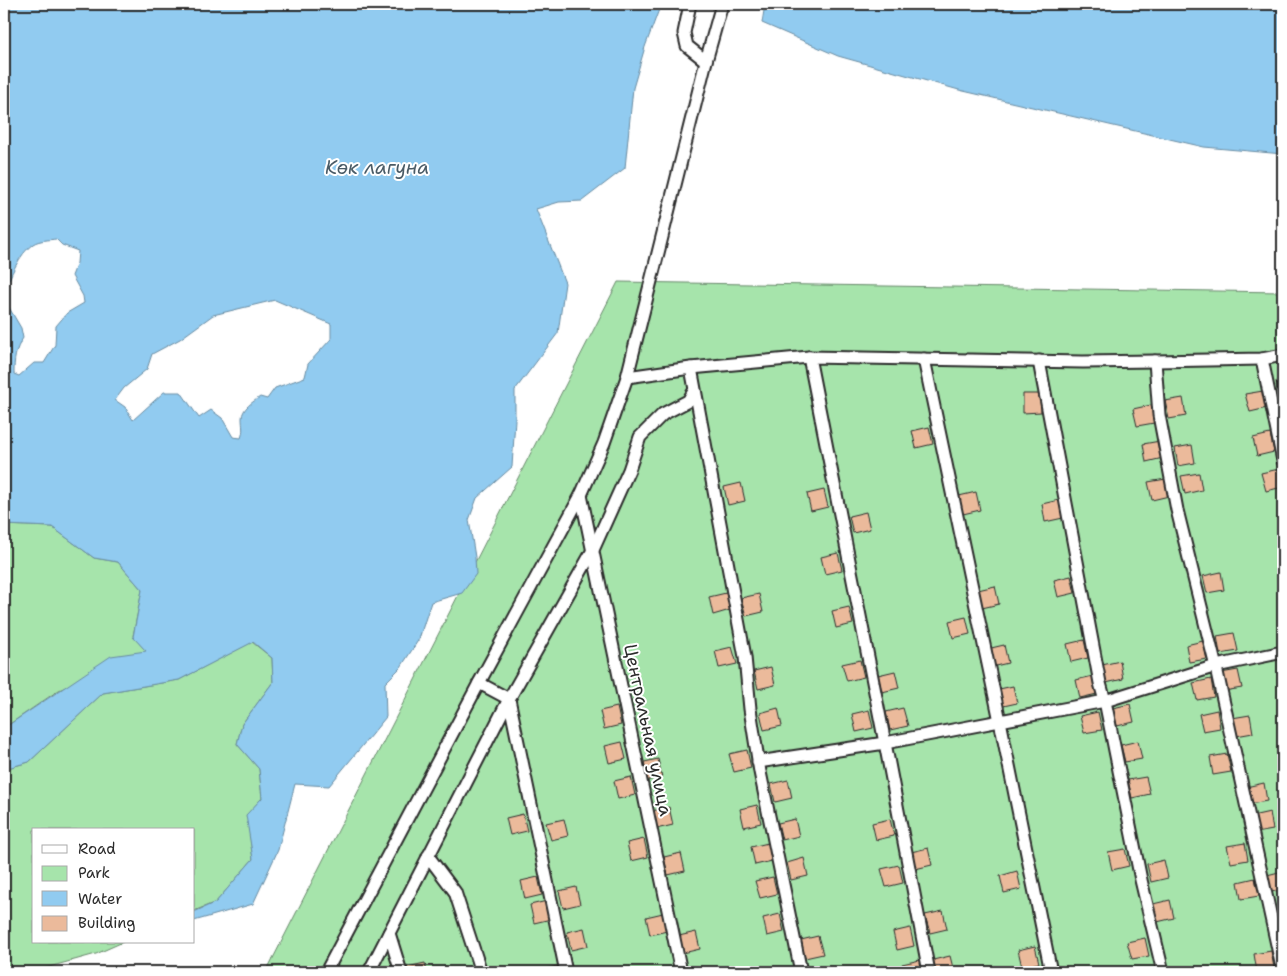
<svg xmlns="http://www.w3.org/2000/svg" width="1287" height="976" font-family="'Shantell Sans',sans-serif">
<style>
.green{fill:#a6e4ab;stroke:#68886b}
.water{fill:#91cbf0;stroke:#688ba1;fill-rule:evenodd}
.building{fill:#ebba9b;stroke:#2b2b2b}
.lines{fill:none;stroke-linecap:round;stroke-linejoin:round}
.minor-casing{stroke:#2b2b2b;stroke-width:15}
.minor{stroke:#fff;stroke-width:11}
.labels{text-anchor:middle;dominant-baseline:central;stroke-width:4;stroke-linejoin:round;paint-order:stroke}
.street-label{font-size:18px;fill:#2b2b2b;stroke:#fff}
.water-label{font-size:19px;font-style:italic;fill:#4a5b66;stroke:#fff}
</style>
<rect width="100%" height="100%" fill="#fff"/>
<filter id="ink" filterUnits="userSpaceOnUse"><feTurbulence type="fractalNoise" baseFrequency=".02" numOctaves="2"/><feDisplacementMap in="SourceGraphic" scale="10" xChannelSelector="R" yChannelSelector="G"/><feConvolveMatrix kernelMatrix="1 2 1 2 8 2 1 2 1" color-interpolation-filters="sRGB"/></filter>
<g filter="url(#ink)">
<g class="green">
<polygon points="618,282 1283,292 1283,972 266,972"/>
<polygon points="4,525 52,527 94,558 118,562 142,590 133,636 146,651 59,690 4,728"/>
<polygon points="252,642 272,658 273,682 242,724 237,744 259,769 262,798 247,815 253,859 216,902 194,911 194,830 34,830 34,942 123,942 96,954 31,972 4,972 4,769 29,762 103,693 179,680"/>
</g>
<g class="water">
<path d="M 4,4 L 661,4 L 645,47 L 633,88 L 625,168 L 582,201 L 559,202 L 536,209 L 565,283 L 558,333 L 515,390 L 515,420 L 512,467 L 477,498 L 469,520 L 475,557 L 476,574 L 462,593 L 431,602 L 419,639 L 401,667 L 385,683 L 386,717 L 329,786 L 295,784 L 278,850 L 253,904 L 194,921 L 194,912 L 216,902 L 253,859 L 246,815 L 262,798 L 259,769 L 237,744 L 242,724 L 273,682 L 272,658 L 253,642 L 179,680 L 103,693 L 29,762 L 4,769 L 4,728 L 111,656 L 146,651 L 133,637 L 142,590 L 118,562 L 94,558 L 52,527 L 4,525 L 4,299 L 21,328 L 23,338 C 15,350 14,360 14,374 L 19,376 L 34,363 L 44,363 L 55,345 L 56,326 L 67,313 L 84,303 L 83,296 L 72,276 L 77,263 L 78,251 L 62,245 L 56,239 C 49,240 39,240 33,244 C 19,254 10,277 4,292 ZM 275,300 L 331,324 L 331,339 L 308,364 L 305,377 L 275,388 L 267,399 L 260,397 C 253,402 242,408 242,418 C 242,426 244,430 241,438 L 233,437 L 222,418 L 211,410 L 199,418 L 181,392 L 164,392 L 133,420 L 125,407 L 115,400 L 124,388 L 147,369 L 152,354 L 180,339 L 213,315 Z"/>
<polygon points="765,4 1283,4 1283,154 1204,147 959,90 838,56 762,23"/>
</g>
<g class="building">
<polygon points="1283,379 1283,397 1280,398 1276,381"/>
<polygon points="1263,391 1267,408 1250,412 1245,394"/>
<polygon points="1023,394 1041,394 1041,412 1023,413"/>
<polygon points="1183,398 1186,416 1169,419 1165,401"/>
<polygon points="1151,405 1154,423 1137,426 1133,409"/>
<polygon points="929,427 933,444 916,448 912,431"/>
<polygon points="1270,434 1274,452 1257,456 1253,438"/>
<polygon points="1160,441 1163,458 1146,462 1143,444"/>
<polygon points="1192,445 1195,463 1178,466 1175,448"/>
<polygon points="1279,469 1283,487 1266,491 1261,473"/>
<polygon points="1199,473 1202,490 1185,494 1181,476"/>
<polygon points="1166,479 1169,496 1152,500 1148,482"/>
<polygon points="741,483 745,501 728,505 724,487"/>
<polygon points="824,490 828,507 811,511 807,494"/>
<polygon points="976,492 980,510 963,514 959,496"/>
<polygon points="1059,500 1063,518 1045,522 1042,504"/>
<polygon points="866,512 870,529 853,533 849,516"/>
<polygon points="1283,533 1283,552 1281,552 1277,535"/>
<polygon points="838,553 842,570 825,574 821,557"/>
<polygon points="1221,572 1224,590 1207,593 1203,576"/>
<polygon points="1071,576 1075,593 1058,597 1054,580"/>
<polygon points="995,586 999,604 982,608 978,590"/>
<polygon points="726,593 730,610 713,615 709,597"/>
<polygon points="759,594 763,612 746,616 741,598"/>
<polygon points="849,607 853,624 836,628 832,611"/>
<polygon points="966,617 970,634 953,638 949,621"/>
<polygon points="1234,633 1238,651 1220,654 1217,636"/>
<polygon points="1084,640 1088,658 1071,662 1067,644"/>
<polygon points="1203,641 1207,659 1189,662 1186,645"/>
<polygon points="1004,645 1008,663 991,667 987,649"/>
<polygon points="732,647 737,664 719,668 715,651"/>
<polygon points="860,660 864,677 847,681 842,664"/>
<polygon points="1120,661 1123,679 1106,683 1102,665"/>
<polygon points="771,667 775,685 758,689 754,671"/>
<polygon points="1238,670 1242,688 1224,691 1221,673"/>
<polygon points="895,671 899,688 882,692 878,675"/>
<polygon points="1093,676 1097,694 1080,698 1076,680"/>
<polygon points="1211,679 1214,697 1197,700 1193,683"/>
<polygon points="1013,686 1017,703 999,707 995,690"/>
<polygon points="1130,704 1134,722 1117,726 1113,708"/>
<polygon points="617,707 621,725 604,729 600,711"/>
<polygon points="778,708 782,726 764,730 760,713"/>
<polygon points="903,708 908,726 890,730 886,712"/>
<polygon points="869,710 873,728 856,732 852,714"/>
<polygon points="1217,710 1220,728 1203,731 1199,714"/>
<polygon points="1098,712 1102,730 1084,733 1080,716"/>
<polygon points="1250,715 1253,733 1236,736 1232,718"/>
<polygon points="1138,741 1142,759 1125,762 1121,745"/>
<polygon points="622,742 626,759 609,763 605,746"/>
<polygon points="747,750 751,768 734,772 729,754"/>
<polygon points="1227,754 1231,772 1213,775 1210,757"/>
<polygon points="658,759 662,777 645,781 640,763"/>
<polygon points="631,777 635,795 618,799 614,781"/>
<polygon points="1146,777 1150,794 1132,798 1128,780"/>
<polygon points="788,780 792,798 775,802 771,784"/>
<polygon points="1264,783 1267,801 1250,804 1246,787"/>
<polygon points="757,805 761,823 744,827 740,809"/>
<polygon points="669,807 673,825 656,829 652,811"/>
<polygon points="1270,812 1273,830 1256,833 1252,816"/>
<polygon points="523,814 527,831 510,835 506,818"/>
<polygon points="564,819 568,836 551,840 546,823"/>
<polygon points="795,819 799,836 782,840 778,823"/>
<polygon points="890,819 894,836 876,840 872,823"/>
<polygon points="644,839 648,857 631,861 627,843"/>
<polygon points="768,843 772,861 755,865 751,847"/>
<polygon points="1245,843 1248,860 1231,863 1227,846"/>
<polygon points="928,848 932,865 915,869 911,852"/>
<polygon points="1125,849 1129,866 1112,870 1108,852"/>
<polygon points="681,853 685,871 668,875 664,857"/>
<polygon points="804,858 808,876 791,880 787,863"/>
<polygon points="1164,860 1168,878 1151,882 1147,864"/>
<polygon points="899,865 903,883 886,887 881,869"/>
<polygon points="1017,871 1021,889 1004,893 1000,876"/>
<polygon points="1283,871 1283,890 1270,892 1267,875"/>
<polygon points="538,877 542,895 525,899 521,881"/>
<polygon points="773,877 777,894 760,898 755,881"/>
<polygon points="1255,878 1259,896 1241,899 1238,882"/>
<polygon points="576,887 580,904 563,908 559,891"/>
<polygon points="1170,900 1174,918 1157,922 1153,904"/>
<polygon points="547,901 551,919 534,923 530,905"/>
<polygon points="943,911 947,929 930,933 925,915"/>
<polygon points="663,913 667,931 650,935 646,917"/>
<polygon points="780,914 784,932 767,936 763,918"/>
<polygon points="1283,917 1283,935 1280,936 1276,918"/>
<polygon points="584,928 588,946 571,950 567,932"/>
<polygon points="910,928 914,946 897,950 893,932"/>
<polygon points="696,932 700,949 683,953 679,936"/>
<polygon points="818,936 823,954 805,958 801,940"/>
<polygon points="1145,938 1149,956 1132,959 1127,942"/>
<polygon points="1035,946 1039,963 1022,967 1018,950"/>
<polygon points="1271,951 1274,968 1257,972 1254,954"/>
<polygon points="950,956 954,972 936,972 933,960"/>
<polygon points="920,960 923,972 904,972 902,964"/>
<polygon points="425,963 427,972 409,972 407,967"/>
<polygon points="557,966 559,972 540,972 540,970"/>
</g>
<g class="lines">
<defs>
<g id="minor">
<polyline points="690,4 684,33 687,46 706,61"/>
<polyline points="809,357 885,743 929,972"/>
<polyline points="924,359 1000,721 1051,972"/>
<polyline points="1262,359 1283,461"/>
<polyline points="1039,361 1100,683 1105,701 1141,880 1163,972"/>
<polyline points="1155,361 1159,415 1177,510 1215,663 1283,972"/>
<polyline points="691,368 745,657 750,709 760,772 801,972"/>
<polyline points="627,377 691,368 809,357 1083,362 1155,361 1262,359 1283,355"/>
<polyline points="581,495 681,972"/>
<polyline points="479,683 509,699 566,972"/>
<polyline points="758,762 885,743 1105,701 1216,666 1283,652"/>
<polyline points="428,856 455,892 481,972"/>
<polyline points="389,933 401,972"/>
<polyline points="326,972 479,683 581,495 604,443 627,377 706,61 722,4"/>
<polyline points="369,972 509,699 593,550 629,470 640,437 663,414 688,401 694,391"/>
</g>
</defs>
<use href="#minor" class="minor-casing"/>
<use href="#minor" class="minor"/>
</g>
</g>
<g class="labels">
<g class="street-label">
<text transform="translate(648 730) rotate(78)">Центральная улица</text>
</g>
<g class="water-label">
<text x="377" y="167">Көк лагуна</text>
</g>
</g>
<rect width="1287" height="976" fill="none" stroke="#fff" stroke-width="20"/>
<rect x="10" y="10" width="1267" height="956" fill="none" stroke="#2b2b2b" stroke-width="2" filter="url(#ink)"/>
<rect x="32" y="828" width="162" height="115" fill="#ffffff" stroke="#aaaaaa"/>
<rect x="42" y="845" width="25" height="8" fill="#ffffff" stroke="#aaaaaa"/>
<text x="78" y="854" font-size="15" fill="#2b2b2b">Road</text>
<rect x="42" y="866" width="25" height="15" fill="#a6e4ab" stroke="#aaaaaa"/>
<text x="78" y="878" font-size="15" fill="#2b2b2b">Park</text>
<rect x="42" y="891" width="25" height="15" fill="#91cbf0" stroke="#aaaaaa"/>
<text x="78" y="904" font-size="15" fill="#2b2b2b">Water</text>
<rect x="42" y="916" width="25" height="15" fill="#ebba9b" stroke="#aaaaaa"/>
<text x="78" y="928" font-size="15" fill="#2b2b2b">Building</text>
</svg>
